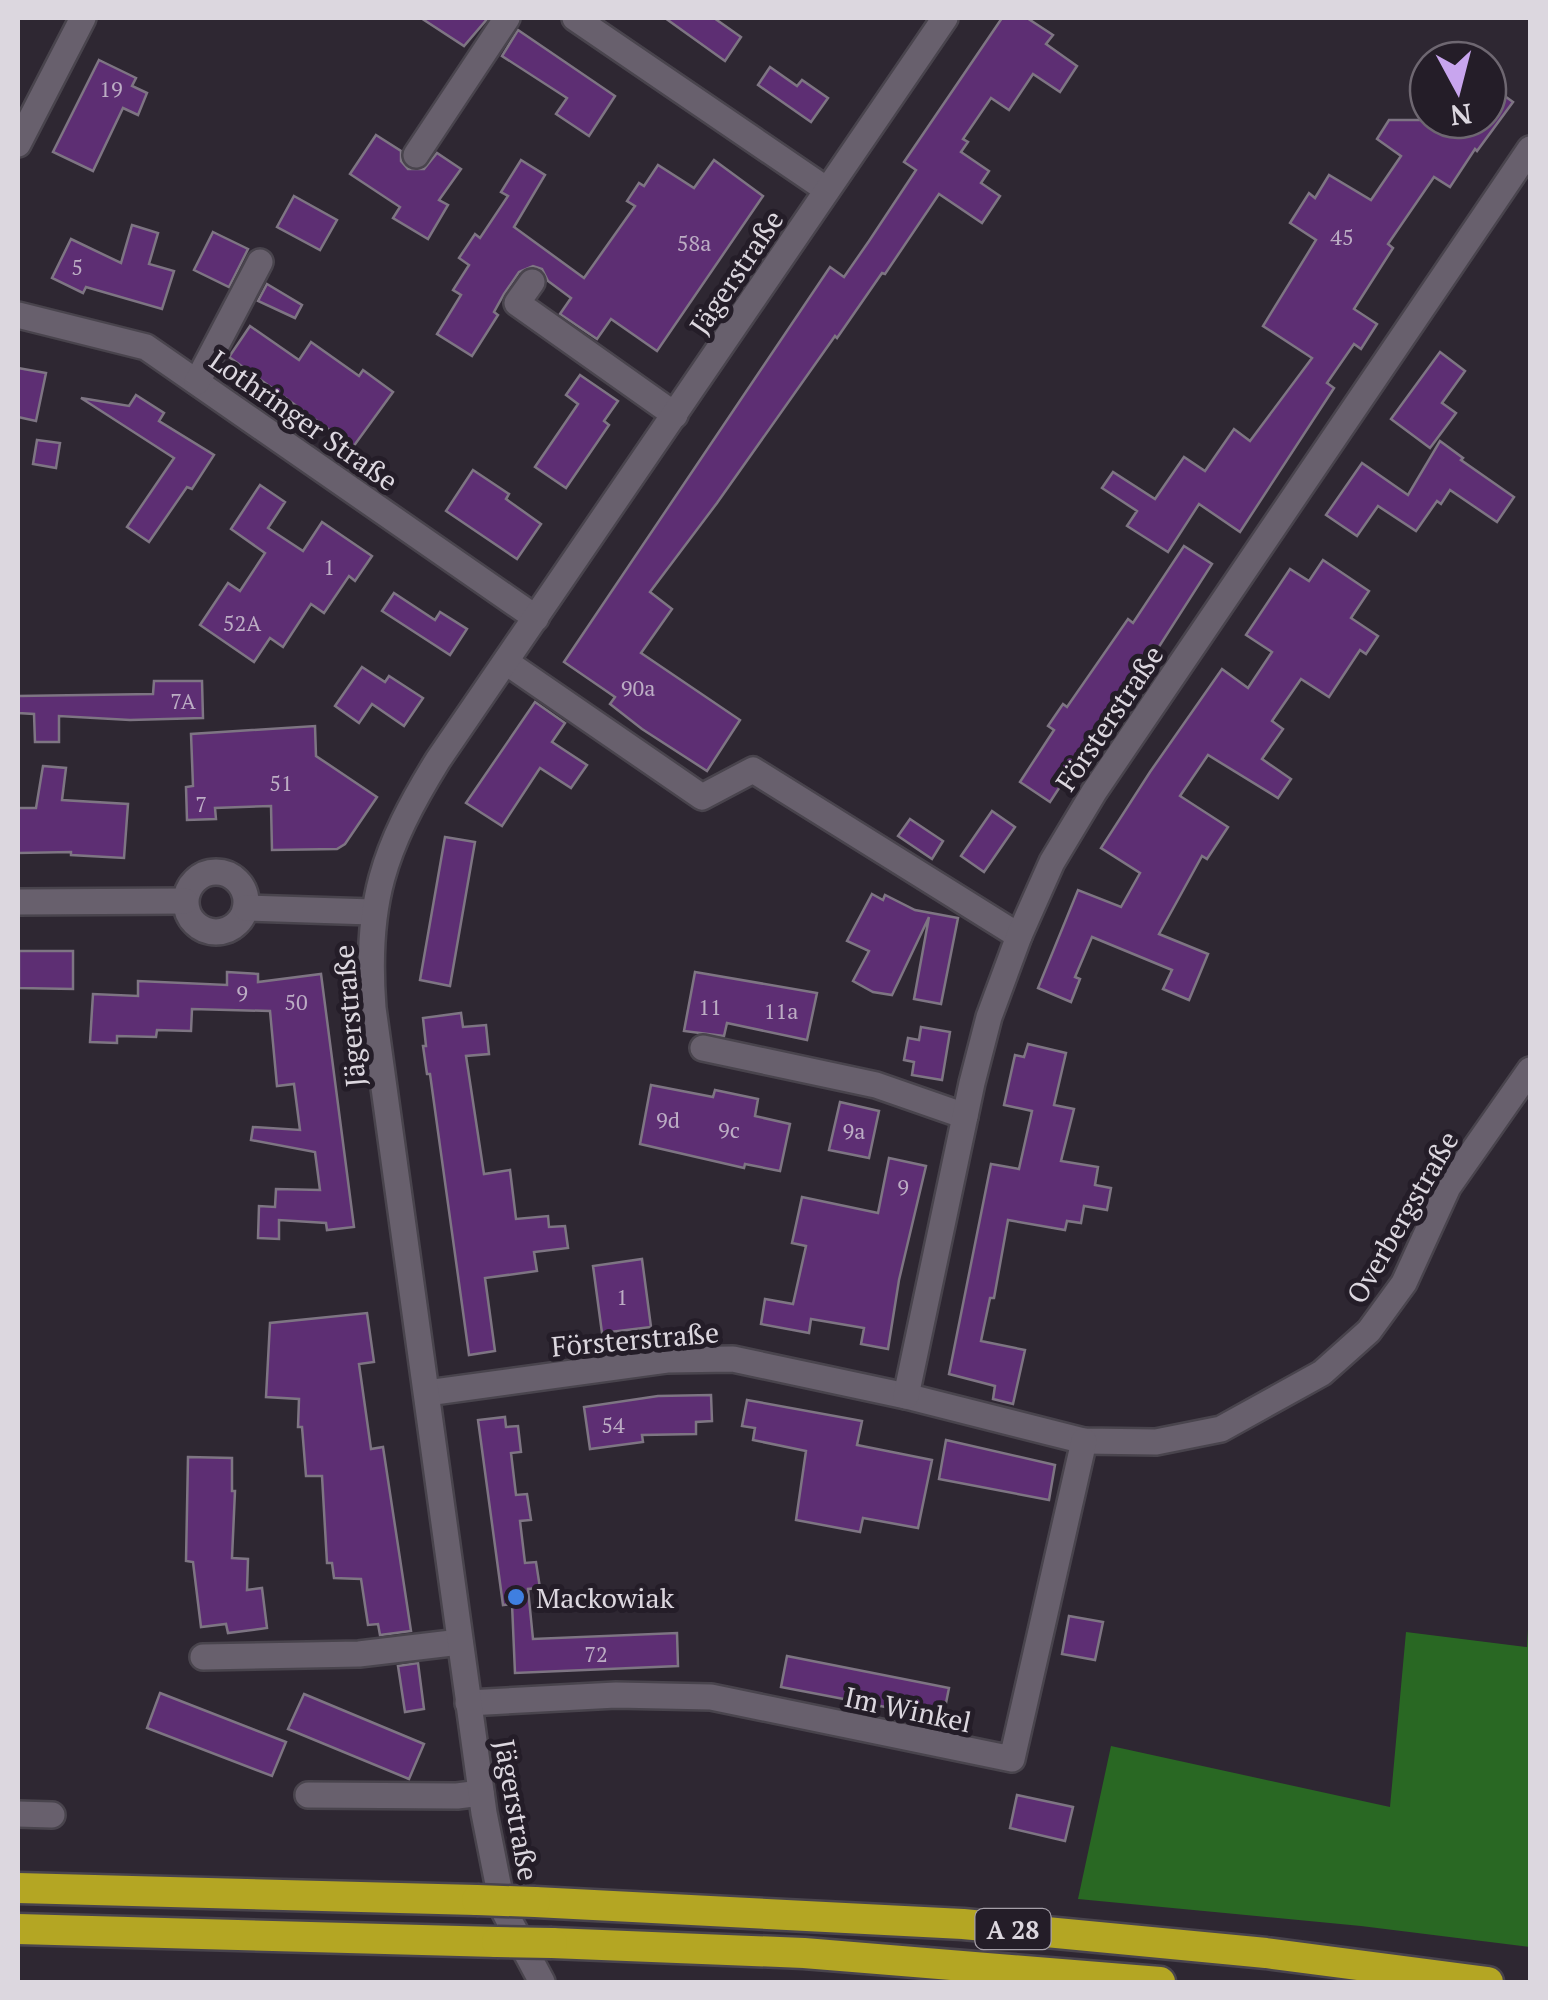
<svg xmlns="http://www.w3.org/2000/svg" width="1548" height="2000" font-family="'PT Serif',serif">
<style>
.forest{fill:#296823}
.building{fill:#5d2e73;stroke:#7e7583;stroke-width:2.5}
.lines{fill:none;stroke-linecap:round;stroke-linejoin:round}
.minor-casing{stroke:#49444d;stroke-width:30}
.highway-casing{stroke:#49444d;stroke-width:35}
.minor{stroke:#68606d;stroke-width:25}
.highway{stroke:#b4a623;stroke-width:30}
.highway-bridge-casing{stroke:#49444d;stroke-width:35;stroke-linecap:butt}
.highway-bridge{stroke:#b4a623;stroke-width:30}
.shop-dot{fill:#3f7fe0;stroke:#241d28;stroke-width:4}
.labels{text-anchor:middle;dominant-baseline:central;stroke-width:10;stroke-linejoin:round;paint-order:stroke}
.number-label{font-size:22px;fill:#bcadc4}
.shield{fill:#241d28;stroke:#a59fa8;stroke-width:2.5}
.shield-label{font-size:25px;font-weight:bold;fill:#dcd7df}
.street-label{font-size:28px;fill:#dcd7df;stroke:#241d28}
.poi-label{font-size:28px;fill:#dcd7df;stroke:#241d28;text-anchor:start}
</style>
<rect width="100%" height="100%" fill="#2e2732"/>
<polygon class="forest" points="1530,1594 1530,1947 1361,1926 1078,1899 1111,1746 1390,1807 1406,1632 1527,1647"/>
<g class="building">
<polygon points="421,18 488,18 464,46"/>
<polygon points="665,18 714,18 741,37 725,61"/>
<polygon points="1002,18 1027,18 1053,35 1046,44 1077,66 1060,92 1033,74 1009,110 991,98 963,139 968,142 961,152 989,171 981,183 1000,196 982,223 939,194 885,274 882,273 837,338 835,336 717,503 650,592 672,609 641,653 740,720 707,771 642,729 610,704 615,697 564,662 830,267 844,277 869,241 916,170 904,162"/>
<polygon points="518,30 615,96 589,136 556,114 567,98 502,56"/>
<polygon points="99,60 136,78 132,86 147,93 138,115 123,108 93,171 53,152"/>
<polygon points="770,67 797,86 802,80 828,98 811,122 758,85"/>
<polygon points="1488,84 1513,102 1477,151 1475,149 1450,187 1434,177 1388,244 1393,248 1354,309 1377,324 1361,349 1354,344 1327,383 1334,388 1240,532 1199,504 1168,552 1127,526 1137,511 1102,488 1113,472 1155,499 1184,457 1205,471 1234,429 1250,441 1312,358 1263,326 1316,240 1290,223 1309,193 1315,198 1329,175 1371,200 1401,156 1377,139 1389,120 1488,120"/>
<polygon points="376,135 401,151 401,161 408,169 424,169 437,153 461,169 439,200 448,205 428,239 393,218 400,207 350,174"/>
<polygon points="521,160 545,175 514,227 584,278 635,206 627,201 639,183 644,186 658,165 694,188 714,160 763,196 657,351 611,319 597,339 560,314 571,298 548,281 542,269 533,266 519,272 504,294 494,312 498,315 472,356 437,334 461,295 453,290 469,265 459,258 475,234 480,238 508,196 501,192"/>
<polygon points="294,196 337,220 320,250 277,227"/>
<polygon points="132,225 158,233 149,264 174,271 162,309 86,287 83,293 52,278 71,239 121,263"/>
<polygon points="213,232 248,249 229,287 194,270"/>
<polygon points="267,284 302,305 295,318 258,301"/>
<polygon points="250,326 299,360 311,342 359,376 363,370 393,392 353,447 229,357"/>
<polygon points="1440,352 1465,371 1442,403 1456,413 1430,448 1391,419"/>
<polygon points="18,368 46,373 36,421 18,417"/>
<polygon points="580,375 618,401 604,421 609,425 566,488 535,467 578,404 566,395"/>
<polygon points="136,395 164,413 159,421 214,455 192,489 187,487 149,542 127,527 174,458 81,398 129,406"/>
<polygon points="37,440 60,443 56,468 33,464"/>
<polygon points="1440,441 1463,458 1461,460 1514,497 1497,522 1450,490 1441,504 1437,501 1416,531 1378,506 1357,536 1326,515 1362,463 1408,495"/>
<polygon points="473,470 509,494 506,499 541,524 517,559 446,511"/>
<polygon points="260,485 285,502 268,528 303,551 322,522 372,556 355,581 349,576 324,613 311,604 283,647 270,638 254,662 200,625 228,583 240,591 265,553 231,529"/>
<polygon points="1184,546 1212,564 1114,717 1108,713 1050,802 1020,782 1054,730 1048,726 1063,704 1067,707 1128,619 1133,623"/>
<polygon points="1323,560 1369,591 1351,618 1378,636 1366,654 1360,650 1329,697 1301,679 1272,721 1283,729 1262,759 1291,779 1278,798 1208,755 1180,796 1228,827 1207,859 1202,856 1159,934 1208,954 1189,1000 1163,989 1172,970 1092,937 1075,977 1080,979 1071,1002 1038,988 1078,890 1121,907 1140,873 1101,848 1150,772 1222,669 1248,688 1272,652 1246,635 1290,569 1309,581"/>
<polygon points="394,593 435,620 440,612 467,629 450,655 382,611"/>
<polygon points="362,667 385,682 389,676 423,698 404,726 372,704 359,723 335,706"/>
<polygon points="154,681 202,681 203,718 130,720 59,716 59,742 35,742 34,714 18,713 18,696 153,694"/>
<polygon points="535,702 565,723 552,742 587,765 571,788 540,768 502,826 466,803"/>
<polygon points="315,726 316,756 377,797 345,844 337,849 272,850 271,806 215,808 216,819 187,820 186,787 193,786 191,734"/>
<polygon points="43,766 66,768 62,800 128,804 124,858 71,855 71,852 18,853 18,808 36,808"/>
<polygon points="992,811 1015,827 984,872 961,856"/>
<polygon points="910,819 943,841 932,859 898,836"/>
<polygon points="445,837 475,842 450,986 420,980"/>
<polygon points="872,894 883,900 885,895 915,910 958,918 941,1004 914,999 929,917 892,995 873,992 853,981 869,951 847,941"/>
<polygon points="19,951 73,951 73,989 19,988"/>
<polygon points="227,972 258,974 258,982 321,974 354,1227 327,1230 326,1223 279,1220 279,1239 258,1238 259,1206 275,1207 276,1189 320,1190 315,1152 251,1140 253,1127 300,1130 294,1084 277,1086 270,1011 192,1009 191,1031 157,1030 156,1037 117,1036 117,1043 90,1042 93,994 138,996 138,981 227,985"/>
<polygon points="695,972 817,993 807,1040 727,1023 724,1036 684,1031"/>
<polygon points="461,1013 463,1027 486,1025 489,1054 466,1056 484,1174 510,1170 516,1219 548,1216 549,1227 565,1226 568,1248 534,1252 537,1271 485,1278 495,1351 469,1355 430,1074 427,1074 423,1046 426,1046 423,1018"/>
<polygon points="921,1027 950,1032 942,1080 912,1075 914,1062 904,1060 908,1038 919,1040"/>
<polygon points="1028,1044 1066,1053 1054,1105 1074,1109 1061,1161 1098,1167 1095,1185 1111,1188 1107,1210 1084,1206 1081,1223 1067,1221 1065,1230 1008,1220 994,1298 990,1298 981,1341 1025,1350 1013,1404 993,1399 995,1386 949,1374 991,1164 1019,1169 1032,1111 1004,1105 1015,1055 1024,1057"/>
<polygon points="651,1085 713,1097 715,1090 758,1099 755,1116 790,1124 780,1171 745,1164 744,1168 640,1144"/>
<polygon points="840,1102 879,1111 869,1158 829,1150"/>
<polygon points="889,1158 926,1166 899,1280 888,1349 861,1344 864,1328 811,1319 809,1333 761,1324 765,1299 793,1304 806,1246 792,1243 802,1197 878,1213"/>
<polygon points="642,1259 651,1327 602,1333 593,1266"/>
<polygon points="367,1313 374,1362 359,1364 371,1449 383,1447 411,1631 380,1635 378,1624 368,1625 361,1579 334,1578 332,1563 327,1563 322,1476 306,1476 302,1427 298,1427 299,1399 266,1397 270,1323"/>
<polygon points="711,1395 712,1421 696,1422 696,1434 642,1435 643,1442 590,1449 584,1407 658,1396"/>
<polygon points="747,1400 862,1421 857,1445 932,1460 918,1528 863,1518 860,1532 796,1520 806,1451 753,1440 755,1428 742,1426"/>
<polygon points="505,1417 506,1427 518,1426 521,1452 511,1453 516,1495 527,1494 531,1520 520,1521 525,1563 536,1562 540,1588 528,1589 533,1639 677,1633 678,1666 515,1673 512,1604 503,1605 478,1420"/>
<polygon points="946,1440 1055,1465 1049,1500 939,1479"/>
<polygon points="188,1457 232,1458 232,1491 235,1491 232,1558 248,1559 247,1590 262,1588 267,1628 228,1633 226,1624 201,1627 193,1562 186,1561"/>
<polygon points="1069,1616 1103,1622 1095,1660 1062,1654"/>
<polygon points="787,1656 949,1688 943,1718 781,1687"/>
<polygon points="418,1663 424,1709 405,1712 398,1666"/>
<polygon points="160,1693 286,1742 272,1776 147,1728"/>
<polygon points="304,1694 424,1744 409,1779 288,1729"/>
<polygon points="1017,1795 1073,1807 1065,1841 1010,1828"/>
</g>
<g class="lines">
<defs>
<g id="minor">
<polyline points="575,18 827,190"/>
<polyline points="18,144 83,18"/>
<polyline points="416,155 507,18"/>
<polyline points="532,282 517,303 675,415"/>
<polyline points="18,315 146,347 536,618"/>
<polyline points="197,382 260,262"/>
<polyline points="506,662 702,797 753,770 1019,936"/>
<circle cx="216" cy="902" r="30"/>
<polyline points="18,902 185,901"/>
<polyline points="246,908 372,912"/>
<polyline points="703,1048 876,1085 965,1116"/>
<polyline points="427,1393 667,1360 733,1359 906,1396 1084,1441 1156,1442 1221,1429 1322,1373 1369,1331 1404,1283 1448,1187 1530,1070"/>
<polyline points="906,1396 972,1083 989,1017 1019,936 1052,862 1094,792 1530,149"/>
<polyline points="203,1657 359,1654 460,1642"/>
<polyline points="468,1703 616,1695 711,1697 1012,1759 1084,1441"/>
<polyline points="308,1795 457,1796 481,1793"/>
<polyline points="18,1814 52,1815"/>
<path d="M 542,1982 L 503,1909 L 484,1813 L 373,1008 C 365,903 383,849 438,760 L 945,18"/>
</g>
<g id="highway">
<polyline points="18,1888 477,1900"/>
<polyline points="535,1902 963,1924 1266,1953 1488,1982"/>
<polyline points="18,1929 497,1942"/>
<polyline points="552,1943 804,1953 1160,1982"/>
</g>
</defs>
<use href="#minor" class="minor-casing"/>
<use href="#highway" class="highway-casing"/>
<use href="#minor" class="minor"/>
<use href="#highway" class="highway"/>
<defs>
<g id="highway-bridge">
<polyline points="477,1900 535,1902"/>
<polyline points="497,1942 552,1943"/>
</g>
</defs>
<use href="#highway-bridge" class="highway-bridge-casing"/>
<use href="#highway-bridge" class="highway-bridge"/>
</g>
<circle class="shop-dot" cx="516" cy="1597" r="10"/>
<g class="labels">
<g class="number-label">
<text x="111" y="88">19</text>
<text x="1342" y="236">45</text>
<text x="694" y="242">58a</text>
<text x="77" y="266">5</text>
<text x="329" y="566">1</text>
<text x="242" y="622">52A</text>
<text x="638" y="687">90a</text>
<text x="183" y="700">7A</text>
<text x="281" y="782">51</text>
<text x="201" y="803">7</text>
<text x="242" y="992">9</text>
<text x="296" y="1001">50</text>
<text x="710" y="1006">11</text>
<text x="781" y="1010">11a</text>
<text x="668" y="1119">9d</text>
<text x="729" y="1129">9c</text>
<text x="854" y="1130">9a</text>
<text x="903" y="1186">9</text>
<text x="622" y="1296">1</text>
<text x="613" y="1424">54</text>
<text x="596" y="1653">72</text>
</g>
<rect class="shield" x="975.5" y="1909" width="75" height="40" rx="8"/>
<g class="shield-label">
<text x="1013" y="1929">A 28</text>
</g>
<g class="street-label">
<text transform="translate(736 272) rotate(-56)">Jägerstraße</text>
<text transform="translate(304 420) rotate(35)">Lothringer Straße</text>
<text transform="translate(1109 718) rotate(-56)">Försterstraße</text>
<text transform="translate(349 1016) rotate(-95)">Jägerstraße</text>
<text transform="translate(1402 1217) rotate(-60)">Overbergstraße</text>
<text transform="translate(635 1339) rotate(-5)">Försterstraße</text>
<text transform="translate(908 1709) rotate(12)">Im Winkel</text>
<text transform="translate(517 1810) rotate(80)">Jägerstraße</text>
</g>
<g class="poi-label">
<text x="536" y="1597">Mackowiak</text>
</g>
</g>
<rect width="1548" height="2000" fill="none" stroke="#dcd7df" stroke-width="40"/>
<g transform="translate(1458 90) rotate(173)"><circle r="48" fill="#241d28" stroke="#6e6771" stroke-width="2.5"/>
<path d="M0-8L18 38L0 25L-18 38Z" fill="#c8a5ee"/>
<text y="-15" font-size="28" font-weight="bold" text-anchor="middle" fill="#dcd7df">N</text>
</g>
</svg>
